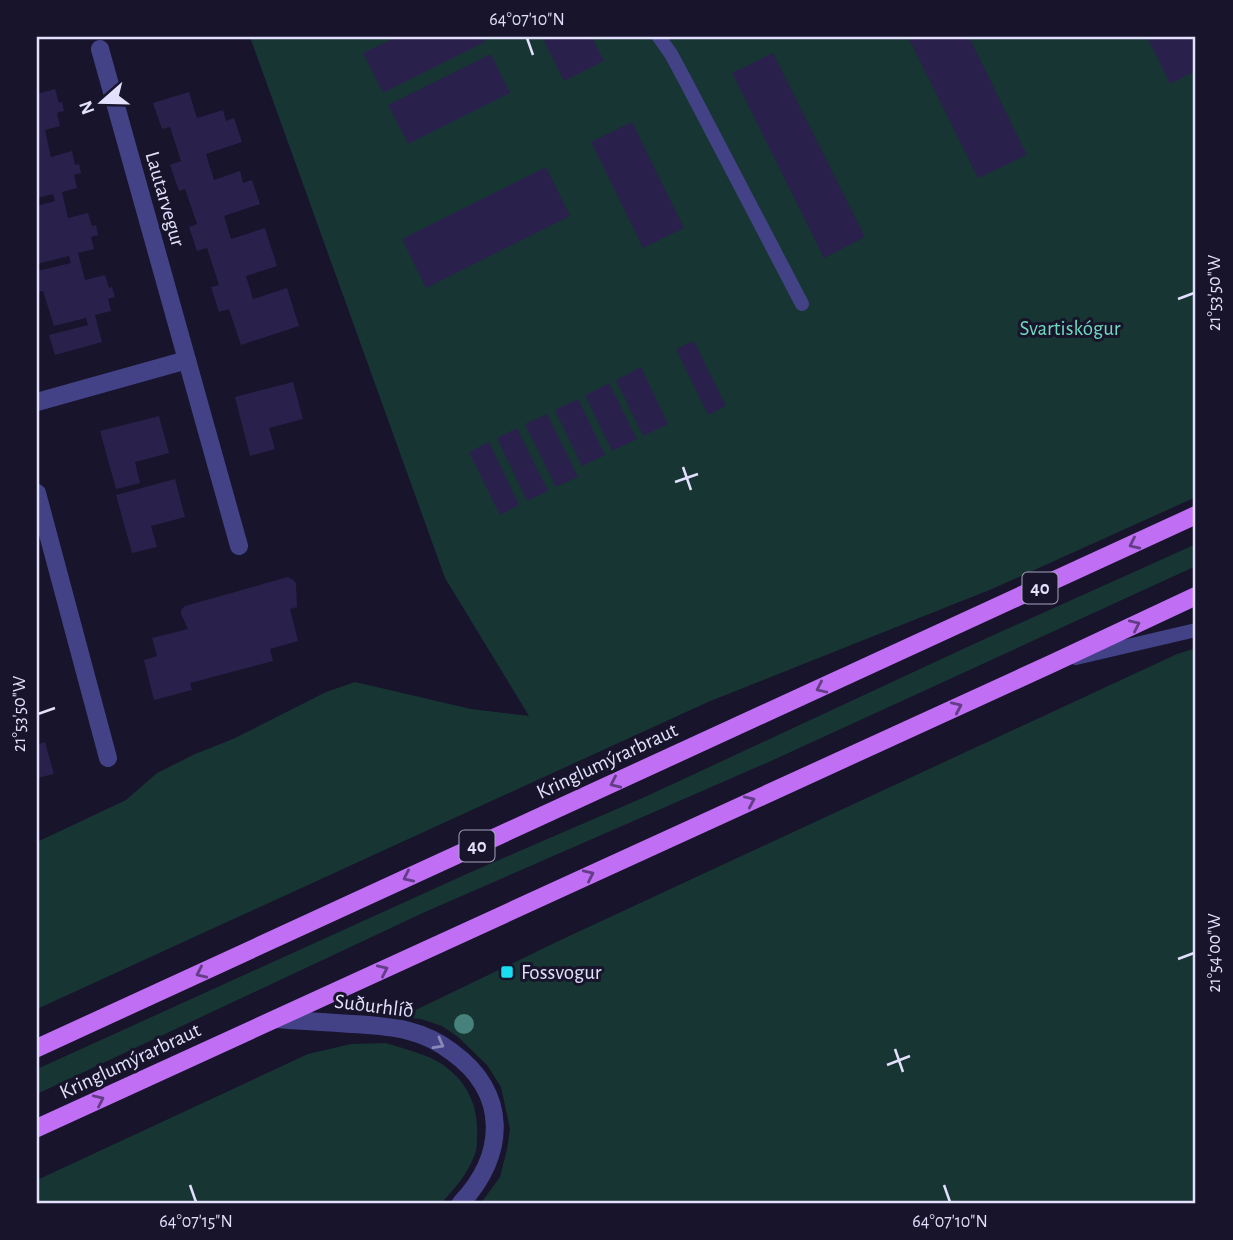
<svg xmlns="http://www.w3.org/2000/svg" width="1233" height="1240" font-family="'Alegreya Sans',sans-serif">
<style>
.green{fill:#173533}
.building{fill:#29214b}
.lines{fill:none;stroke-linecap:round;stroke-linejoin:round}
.service{stroke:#434287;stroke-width:14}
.minor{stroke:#434287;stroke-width:18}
.primary{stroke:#c06ff5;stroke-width:18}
.tree{fill:#47817b}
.oneway{stroke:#633d86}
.oneway2{stroke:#8b89bc}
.ticks{fill:none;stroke:#e3e0fd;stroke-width:2.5}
.poi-dot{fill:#19def0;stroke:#17142b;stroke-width:2.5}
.labels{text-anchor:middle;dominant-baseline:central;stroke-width:6;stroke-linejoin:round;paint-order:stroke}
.shield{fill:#17142b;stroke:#a6a3be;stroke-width:2}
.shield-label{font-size:19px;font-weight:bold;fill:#e3e0fd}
.street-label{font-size:21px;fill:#e3e0fd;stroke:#17142b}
.park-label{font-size:21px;fill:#6fdabd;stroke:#17142b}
.poi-label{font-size:21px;fill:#e3e0fd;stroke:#17142b;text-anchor:start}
.neatline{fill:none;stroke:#e3e0fd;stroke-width:2.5}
.ticks-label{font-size:18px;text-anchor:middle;fill:#e3e0fd}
</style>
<rect width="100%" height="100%" fill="#17142b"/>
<g class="green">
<polygon points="250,37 1196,37 1196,497 992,589 708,702 37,1009 37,842 126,800 157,773 195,754 233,739 326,692 355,682 471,709 529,716 445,578"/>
<polygon points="1196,544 1196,566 771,761 425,912 37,1094 37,1069 471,872 647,796 978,642"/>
<polygon points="1196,648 1196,1203 481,1203 500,1177 507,1149 510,1129 501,1087 487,1065 458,1037 442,1026 421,1019 401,1017 567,937 1177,654"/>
<path d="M 386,1043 C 404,1049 431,1055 446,1067 C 470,1085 479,1110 477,1138 C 477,1144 477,1149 475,1154 C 468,1173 455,1189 441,1203 L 37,1203 L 37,1180 L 308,1054 L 351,1044 Z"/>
</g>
<g class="building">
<polygon points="396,37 483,37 485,42 383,93 363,53"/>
<polygon points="542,37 592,37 604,61 564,81"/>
<polygon points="908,37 969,37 1027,155 978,178"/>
<polygon points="1147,37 1196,37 1196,71 1170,84"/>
<polygon points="773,53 865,237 824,258 732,73"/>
<polygon points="491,54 510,93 408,144 388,105"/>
<polygon points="55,89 59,103 62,102 64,111 57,113 60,126 45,130 51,157 72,151 75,165 79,164 81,173 74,175 77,188 62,192 68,218 88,213 92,226 96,225 98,235 91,237 94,249 78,253 85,280 105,275 109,288 112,287 115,297 108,299 111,311 95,315 102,342 55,355 49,335 88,325 86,318 54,326 43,291 38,292 37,288 37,271 71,263 69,256 37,264 37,206 55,201 53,194 37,198 37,94"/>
<polygon points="189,92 197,118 223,110 226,121 234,118 242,142 206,154 214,180 240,171 243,183 252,180 260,204 224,216 231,239 265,228 277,266 246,276 253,299 287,288 299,326 241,345 229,309 219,312 211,287 219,285 207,248 197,251 189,227 197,224 185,189 179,191 170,165 181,161 170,127 162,129 153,103"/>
<polygon points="632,122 684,228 643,248 591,142"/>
<polygon points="546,167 570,216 426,288 402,239"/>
<polygon points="694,341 726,406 708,415 676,349"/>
<polygon points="641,367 668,424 643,436 616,380"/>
<polygon points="293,382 303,419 269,428 275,449 250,456 235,397"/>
<polygon points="609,383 637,439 612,451 585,395"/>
<polygon points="578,399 605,455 582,466 555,410"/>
<polygon points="547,414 578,477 556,487 525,424"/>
<polygon points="159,416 169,453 135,462 140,483 116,489 100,431"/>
<polygon points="517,428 548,491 527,501 497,438"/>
<polygon points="489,442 519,505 500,515 469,452"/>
<polygon points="175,479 185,517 151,526 157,547 132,553 116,495"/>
<polygon points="288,577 293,580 296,583 297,607 290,609 298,641 270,649 273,661 190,683 192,690 154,700 144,660 157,656 152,638 188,629 181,614 181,610 185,606"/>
<polygon points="45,742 54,774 37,778 37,745"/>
</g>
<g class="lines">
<g class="service">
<polyline points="659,37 671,54 685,80 802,304"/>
<polyline points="1076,658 1196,630"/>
</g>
<g class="minor">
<polyline points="100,49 239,546"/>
<polyline points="37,402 187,360"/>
<polyline points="37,493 108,758"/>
<path d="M 276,1019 C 301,1021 326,1022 351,1024 C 370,1025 391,1026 409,1031 C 425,1035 439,1042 452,1052 C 509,1093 506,1155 461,1203"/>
</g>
<g class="primary">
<polyline points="37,1048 1196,515"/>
<polyline points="37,1128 1051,664 1196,596"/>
</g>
</g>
<circle class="tree" cx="464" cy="1024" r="10"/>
<defs><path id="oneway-chevron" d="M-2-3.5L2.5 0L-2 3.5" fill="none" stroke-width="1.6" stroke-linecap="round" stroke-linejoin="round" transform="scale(1.75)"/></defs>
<g class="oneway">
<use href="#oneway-chevron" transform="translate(1134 544) rotate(155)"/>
<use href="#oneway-chevron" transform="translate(1135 625) rotate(-25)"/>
<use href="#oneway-chevron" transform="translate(821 688) rotate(155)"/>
<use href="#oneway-chevron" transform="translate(957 707) rotate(-24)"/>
<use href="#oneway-chevron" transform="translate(615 783) rotate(155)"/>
<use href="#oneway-chevron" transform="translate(750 801) rotate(-24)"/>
<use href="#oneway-chevron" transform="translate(589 875) rotate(-25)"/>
<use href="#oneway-chevron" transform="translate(408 877) rotate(155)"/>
<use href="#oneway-chevron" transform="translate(383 970) rotate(-25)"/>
<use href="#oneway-chevron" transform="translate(201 973) rotate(155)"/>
<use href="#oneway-chevron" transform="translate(99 1100) rotate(-25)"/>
</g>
<use class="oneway2" href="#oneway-chevron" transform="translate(439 1044) rotate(29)"/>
<path class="ticks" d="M 527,38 L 533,55M 1178,299 L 1194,293M 683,467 L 691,490M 675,482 L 698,474M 38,714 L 55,708M 1178,959 L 1194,953M 895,1049 L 903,1072M 887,1065 L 910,1056M 190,1185 L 196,1202M 944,1185 L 950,1202"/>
<rect class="poi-dot" x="500" y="965" width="14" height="14" rx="3.5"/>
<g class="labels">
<g class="shield">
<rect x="1022.5" y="572.5" width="35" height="31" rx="5"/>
<rect x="459.5" y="830.5" width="35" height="31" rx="5"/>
</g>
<g class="shield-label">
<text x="1040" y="588">40</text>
<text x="477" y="846">40</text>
</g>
<g class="street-label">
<text transform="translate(165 199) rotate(74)">Lautarvegur</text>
<text transform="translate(607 761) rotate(-25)">Kringlumýrarbraut</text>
<text transform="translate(374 1006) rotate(7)">Suðurhlíð</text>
<text transform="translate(130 1061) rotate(-25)">Kringlumýrarbraut</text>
</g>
<g class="park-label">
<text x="1070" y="328">Svartiskógur</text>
</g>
<g class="poi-label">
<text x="521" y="972">Fossvogur</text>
</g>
</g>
<rect width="1233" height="1240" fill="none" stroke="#17142b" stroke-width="77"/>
<g transform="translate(102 102) rotate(250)" stroke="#17142b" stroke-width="5" paint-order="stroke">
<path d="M0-5L12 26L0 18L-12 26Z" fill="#e3e0fd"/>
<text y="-10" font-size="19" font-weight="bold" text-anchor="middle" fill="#e3e0fd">N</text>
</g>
<rect x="38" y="38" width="1156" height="1164" class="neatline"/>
<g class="ticks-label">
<text x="527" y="25">64°07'10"N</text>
<text transform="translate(1214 293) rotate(-90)" y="6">21°53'50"W</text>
<text transform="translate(19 714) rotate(-90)" y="6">21°53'50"W</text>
<text transform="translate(1214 953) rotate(-90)" y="6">21°54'00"W</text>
<text x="196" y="1227">64°07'15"N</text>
<text x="950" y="1227">64°07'10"N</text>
</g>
</svg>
